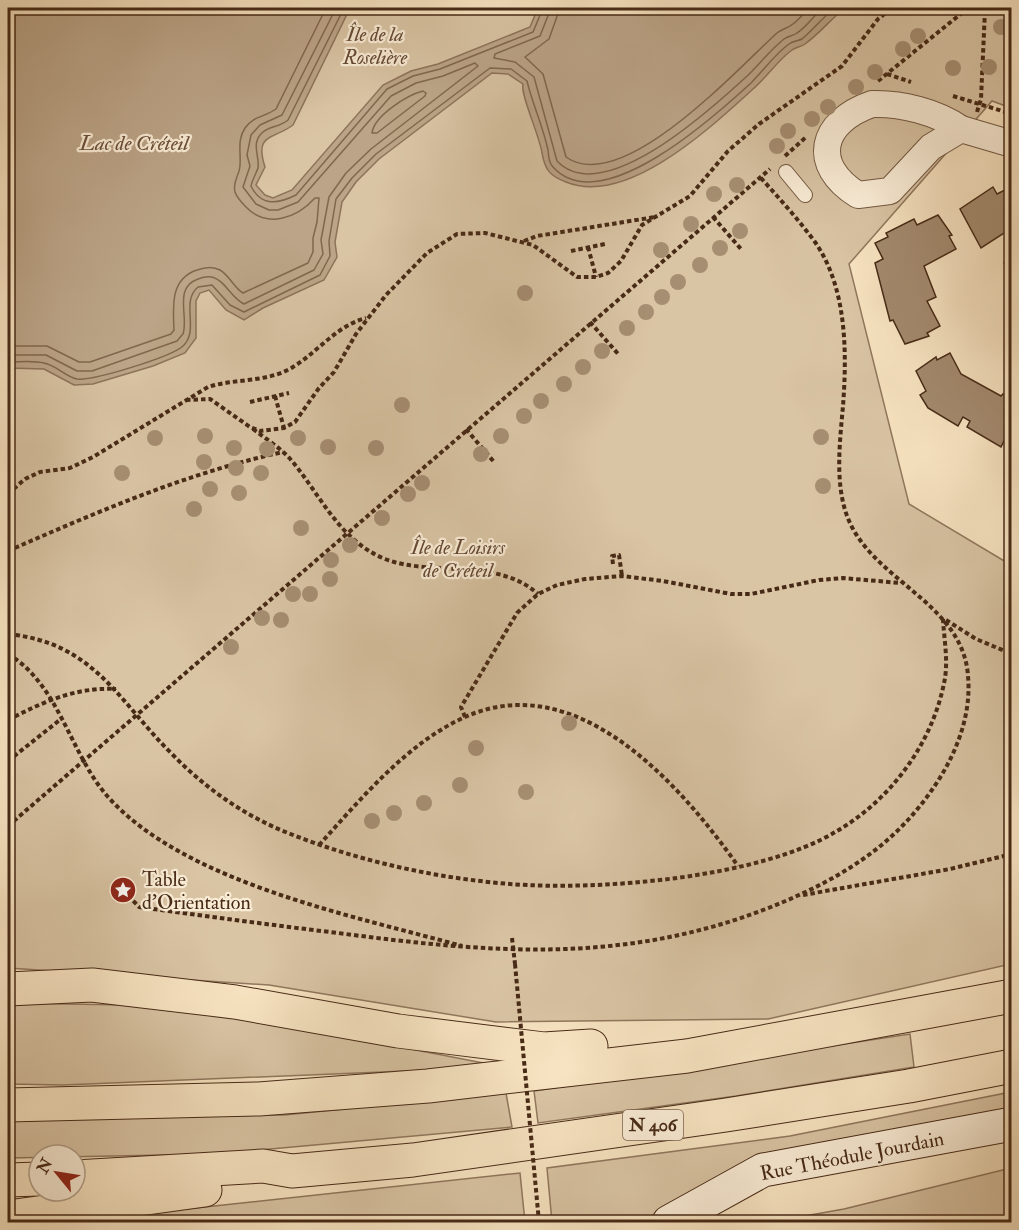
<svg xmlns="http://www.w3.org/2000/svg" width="1019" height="1230" font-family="'IM FELL Double Pica',serif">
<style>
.green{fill:#d9c4a4;stroke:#90775d;stroke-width:1.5}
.water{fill:#bba487;stroke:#8d735a;stroke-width:1.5}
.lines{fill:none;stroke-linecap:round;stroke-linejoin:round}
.shore{stroke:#81674e;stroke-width:1.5}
.building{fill:#a38a6f;stroke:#472a16;stroke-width:1.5}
.lane-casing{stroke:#735841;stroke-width:16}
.street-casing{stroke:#735841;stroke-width:28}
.secondary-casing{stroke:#472a16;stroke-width:35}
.highway-casing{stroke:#472a16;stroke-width:35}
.path{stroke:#472a16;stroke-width:4;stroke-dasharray:4.5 3;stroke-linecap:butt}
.lane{stroke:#faedd7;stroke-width:14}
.street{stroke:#faedd7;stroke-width:26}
.secondary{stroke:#faedd7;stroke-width:33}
.highway{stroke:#f7e3c1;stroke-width:33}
.path-bridge{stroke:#472a16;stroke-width:4;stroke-dasharray:4.5 3;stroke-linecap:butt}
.tree{fill:#a68e72}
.labels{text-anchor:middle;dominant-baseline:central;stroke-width:4.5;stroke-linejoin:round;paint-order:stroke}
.shield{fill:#faedd7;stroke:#7d6450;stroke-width:1.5}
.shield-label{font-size:18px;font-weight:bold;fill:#472a16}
.park-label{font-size:20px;font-style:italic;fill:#644932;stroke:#faedd7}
.poi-label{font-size:20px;fill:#472a16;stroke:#faedd7;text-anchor:start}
.street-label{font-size:20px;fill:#472a16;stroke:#faedd7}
.water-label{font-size:21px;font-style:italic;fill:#6a4f38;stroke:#faedd7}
</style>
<rect width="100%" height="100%" fill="#f7e3c1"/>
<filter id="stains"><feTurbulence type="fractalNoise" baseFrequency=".00333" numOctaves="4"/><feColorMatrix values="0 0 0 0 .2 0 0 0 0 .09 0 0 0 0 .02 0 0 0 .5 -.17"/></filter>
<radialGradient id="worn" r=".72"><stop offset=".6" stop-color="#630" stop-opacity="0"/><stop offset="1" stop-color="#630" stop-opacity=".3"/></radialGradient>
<g class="green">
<polygon points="8,8 1011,8 1011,46 1008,54 1011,62 1011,108 992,101 849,264 909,504 1011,565 1011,964 768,1019 496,1022 269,985 8,968"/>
<polygon points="8,1003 126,1005 235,1015 504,1067 63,1085 8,1084"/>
<polygon points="910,1034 914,1067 736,1096 538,1123 534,1091"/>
<polygon points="1011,1092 1011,1109 736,1170 646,1222 552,1222 547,1168 790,1136"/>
<polygon points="506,1093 512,1127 217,1154 8,1158 8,1118 284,1115"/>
<polygon points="1011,1168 1011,1222 771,1222 844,1209"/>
<polygon points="520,1173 525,1222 65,1222"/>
</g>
<path class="water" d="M 8,8 L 350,8 L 293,125 C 273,140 254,133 265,167 L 256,185 L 265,195 L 273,198 L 292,190 L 383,85 L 411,71 L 438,64 L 530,27 L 538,8 L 845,8 C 831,19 819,34 805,44 C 801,47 796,47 792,50 C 778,60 767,77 753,89 C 711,127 627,207 566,182 C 550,176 545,170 542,153 C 540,137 520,94 523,84 L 508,74 L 492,73 L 379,159 L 356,182 L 342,202 L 335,242 L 337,257 L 324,280 L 263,308 L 244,320 L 226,310 L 209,290 L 200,293 L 196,301 L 196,338 L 185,353 L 153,366 L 93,384 L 74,385 L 44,369 L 8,368 Z"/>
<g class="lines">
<g class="shore">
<path d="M 344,8 L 288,120 C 280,127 270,126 263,132 C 250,143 260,156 258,168 C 256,174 252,180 251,186 C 261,207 278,204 296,195 L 387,89 L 413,76 L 440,69 L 533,32 L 543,8"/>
<path d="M 551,8 L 540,36 L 495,54 L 494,58 L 515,62 L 534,77 L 557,161 C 603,209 711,109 745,78 C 758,66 770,50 784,39 C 788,36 793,36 797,33 C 807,27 814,15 823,8"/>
<path d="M 560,8 L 549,39 L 525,57 L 543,74 L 566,157 C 622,197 738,68 777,33 C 782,29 788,28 793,24 C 799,20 804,13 809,8"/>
<path d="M 423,91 L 426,93 L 425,96 L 377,133 L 372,133 C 374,116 407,95 423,91 Z"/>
<path d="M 8,346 L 47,346 L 79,362 L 90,362 L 171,334 L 174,330 C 173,306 170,279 197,270 C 205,267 213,266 220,270 C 230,276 234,288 243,293 L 308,263 L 313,252 L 313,238 L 317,222 L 319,198 L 315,198 C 297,218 267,229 246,207 C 241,202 237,198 235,192 C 232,181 240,175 240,165 C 241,152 237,140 245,128 C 253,116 265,117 276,109 L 326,8"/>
<path d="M 8,355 L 46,355 L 77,371 L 92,371 L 177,341 C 177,341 182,335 183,334 C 189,316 173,288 198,279 C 203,277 207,276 212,277 C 225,280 231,298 244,304 L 314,270 L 323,254 L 321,240 L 329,197 L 346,173 L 371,149 L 478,66 L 475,63 L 443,76 L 416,83 L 391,96 L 298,202 L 278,210 L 269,210 L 256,204 L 243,187 L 250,166 L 247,155 L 251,135 L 260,125 L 282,115 L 336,8"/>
<path d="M 8,362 C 19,362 33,360 44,363 C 56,365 66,377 77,379 C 93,381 171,357 183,346 C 200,330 180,302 198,287 L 212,285 L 230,305 L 244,312 L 320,275 L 330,256 L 329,241 L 336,199 L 352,178 L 376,154 L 490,68 L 511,69 L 527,81 C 532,103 543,126 548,150 C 549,156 548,162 553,167 C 601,220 715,116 751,83 C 763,71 775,54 789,44 C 793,41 798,41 802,39 C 814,29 823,17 835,8"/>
</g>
</g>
<g class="building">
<polygon points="993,187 997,194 1009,188 1012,192 1012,233 1006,236 1004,233 981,248 960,209"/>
<polygon points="938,215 952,235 949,236 956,249 924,266 936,297 927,301 940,326 927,333 929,336 905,344 893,320 890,321 875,263 883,259 875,243 888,237 886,233 914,219 917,225"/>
<polygon points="1012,259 1012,277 1004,263"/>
<polygon points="950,353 961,374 1001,396 1003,394 1012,398 1012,444 1004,441 1001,447 967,427 970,421 963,417 958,426 928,408 920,395 926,391 916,371 936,357 937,360"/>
</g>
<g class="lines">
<defs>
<polyline id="lane" points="786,172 805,195"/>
<g id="street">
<path d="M 872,104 C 901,103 937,112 961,129 L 931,147 L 890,191 L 858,195 C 810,165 820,122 872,104 Z"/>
<polyline points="961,129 1012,144"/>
</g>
<polyline id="secondary" points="669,1222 763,1170 1012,1124"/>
<g id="highway">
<polyline points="8,989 92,985 235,1002 398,1031 544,1049 591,1046"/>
<polyline points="8,1105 259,1099 428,1086 687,1056 1012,996"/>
<polyline points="75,1177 263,1166 292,1171 413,1160 726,1115 909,1086 1012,1066"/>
<polyline points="8,1180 39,1179"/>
<polyline points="8,1217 205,1190"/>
</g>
</defs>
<use href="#lane" class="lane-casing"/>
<use href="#street" class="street-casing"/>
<use href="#secondary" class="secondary-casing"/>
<use href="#highway" class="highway-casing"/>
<g class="path">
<polyline points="887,74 911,82"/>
<polyline points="878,81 968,8"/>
<polyline points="953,96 1012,114"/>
<polyline points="977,112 981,99 985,10 988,8"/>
<polyline points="785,156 806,137"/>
<polyline points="713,217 741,249"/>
<polyline points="524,241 537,236 655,217"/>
<polyline points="588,247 596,277"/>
<polyline points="571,251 605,244"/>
<polyline points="590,322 619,355"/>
<polyline points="275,396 284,428"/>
<polyline points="186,400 210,399 250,427 260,431 284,428 295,422 319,388 334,372 356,334 386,295 427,253 457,234 485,233 533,245 577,277 596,277 608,273 621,261 642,225 690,196 728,151 759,124 842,66 878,19 892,8"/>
<polyline points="250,402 289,393"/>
<path d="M 253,429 C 266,439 281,448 292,461 C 321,496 340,541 385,559 C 432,577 497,557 538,594"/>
<polyline points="466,429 494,462"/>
<path d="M 8,494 L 25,479 L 40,472 L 70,468 L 93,457 L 208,387 C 236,378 267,383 293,367 C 319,351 336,326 366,318"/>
<path d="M 8,551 C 97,512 187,473 283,452"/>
<polyline points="613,564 612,556 619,555 622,576"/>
<polyline points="946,620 976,639 1012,654"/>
<path d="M 8,634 C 95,643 118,701 173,755 C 205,788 245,816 288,833 C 358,861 435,878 510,884 C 600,891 760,878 837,831 C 892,799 934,741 945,678 C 948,659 944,638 943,619"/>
<path d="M 8,654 C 60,685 70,755 109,798 C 186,883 354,916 462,946"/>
<polyline points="465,717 461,707 517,613 538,594 557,585 585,579 622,576 663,581 731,594 751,594 819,580 843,578 900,583"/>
<path d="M 8,720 C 43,702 75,687 116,689"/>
<polyline points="8,761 61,719"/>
<polyline points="8,826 770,169"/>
<path d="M 319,845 C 361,799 407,743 465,717 C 577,667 680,784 738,866"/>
<path d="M 123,890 L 139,907 C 205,916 271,925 338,933 C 490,953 624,965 771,907 C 821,887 870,861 907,821 C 942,783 973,730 968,676 C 963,601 868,580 846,513 C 835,480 840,440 843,406 C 847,352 847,288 815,242 C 798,219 779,198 760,177"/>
<polyline points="803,895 950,869 1012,854"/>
<polyline points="512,938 515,964"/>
</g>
<use href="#lane" class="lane"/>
<use href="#street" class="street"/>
<use href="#secondary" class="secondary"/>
<use href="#highway" class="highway"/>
<polyline class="path-bridge" points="515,964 539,1222"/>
</g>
<g class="tree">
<circle cx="1001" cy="27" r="8"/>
<circle cx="918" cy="36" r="8"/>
<circle cx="903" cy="49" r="8"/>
<circle cx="989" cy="67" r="8"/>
<circle cx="953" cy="68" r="8"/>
<circle cx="875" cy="72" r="8"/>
<circle cx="856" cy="87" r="8"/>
<circle cx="828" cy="107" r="8"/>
<circle cx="812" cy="119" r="8"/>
<circle cx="788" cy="131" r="8"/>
<circle cx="777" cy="146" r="8"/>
<circle cx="737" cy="185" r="8"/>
<circle cx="714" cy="194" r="8"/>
<circle cx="691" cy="224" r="8"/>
<circle cx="740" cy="231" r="8"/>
<circle cx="720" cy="248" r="8"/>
<circle cx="661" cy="250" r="8"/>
<circle cx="700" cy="265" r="8"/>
<circle cx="678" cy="282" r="8"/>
<circle cx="525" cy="293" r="8"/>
<circle cx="662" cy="297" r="8"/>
<circle cx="646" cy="312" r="8"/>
<circle cx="627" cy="328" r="8"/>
<circle cx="602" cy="351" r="8"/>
<circle cx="583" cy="367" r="8"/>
<circle cx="564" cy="384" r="8"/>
<circle cx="541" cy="401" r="8"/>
<circle cx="402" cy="405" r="8"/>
<circle cx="524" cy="416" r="8"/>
<circle cx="205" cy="436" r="8"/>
<circle cx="501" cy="436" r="8"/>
<circle cx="821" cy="437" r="8"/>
<circle cx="155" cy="438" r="8"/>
<circle cx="298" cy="438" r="8"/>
<circle cx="328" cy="447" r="8"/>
<circle cx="234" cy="448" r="8"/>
<circle cx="376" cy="448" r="8"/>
<circle cx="267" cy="449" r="8"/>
<circle cx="481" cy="454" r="8"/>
<circle cx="204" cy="462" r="8"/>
<circle cx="236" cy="468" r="8"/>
<circle cx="122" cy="473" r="8"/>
<circle cx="261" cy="473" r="8"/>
<circle cx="422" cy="483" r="8"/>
<circle cx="823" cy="486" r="8"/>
<circle cx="210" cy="489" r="8"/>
<circle cx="239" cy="493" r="8"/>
<circle cx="408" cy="494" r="8"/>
<circle cx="194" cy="509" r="8"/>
<circle cx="382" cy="518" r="8"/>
<circle cx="301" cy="528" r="8"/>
<circle cx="350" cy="545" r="8"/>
<circle cx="331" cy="560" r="8"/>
<circle cx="330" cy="579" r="8"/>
<circle cx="293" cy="594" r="8"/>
<circle cx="310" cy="594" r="8"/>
<circle cx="262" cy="618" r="8"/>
<circle cx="281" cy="620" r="8"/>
<circle cx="231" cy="647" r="8"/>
<circle cx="569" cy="723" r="8"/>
<circle cx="476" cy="748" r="8"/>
<circle cx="460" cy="785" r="8"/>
<circle cx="526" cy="792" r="8"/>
<circle cx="424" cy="803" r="8"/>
<circle cx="394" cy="813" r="8"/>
<circle cx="372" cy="821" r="8"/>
</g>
<defs>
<symbol id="sight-disc" viewBox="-11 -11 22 22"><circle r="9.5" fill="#8f2418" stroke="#faedd7"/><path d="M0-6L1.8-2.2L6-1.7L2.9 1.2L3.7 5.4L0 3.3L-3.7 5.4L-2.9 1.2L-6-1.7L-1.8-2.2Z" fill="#fff"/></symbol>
</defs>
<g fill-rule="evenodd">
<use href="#sight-disc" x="108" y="875" width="30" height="30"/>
</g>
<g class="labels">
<rect class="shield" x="623" y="1110" width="60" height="30" rx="4.5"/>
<g class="shield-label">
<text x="653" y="1125">N 406</text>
</g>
<g class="park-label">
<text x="375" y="34">Île de la<tspan x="375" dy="23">Roselière</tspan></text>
<text x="458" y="547">Île de Loisirs<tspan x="458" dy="23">de Créteil</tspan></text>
</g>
<g class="poi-label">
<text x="142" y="879">Table<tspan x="142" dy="23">d'Orientation</tspan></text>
</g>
<g class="street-label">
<text transform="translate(852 1156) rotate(-11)">Rue Théodule Jourdain</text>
</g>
<g class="water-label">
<text x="134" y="143">Lac de Créteil</text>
</g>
</g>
<rect width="1019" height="1230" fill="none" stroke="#f7e3c1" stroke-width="30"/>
<rect x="9" y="9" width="1001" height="1212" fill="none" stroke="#472a16" stroke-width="3"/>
<rect x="15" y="15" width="989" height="1200" fill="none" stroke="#472a16" stroke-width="1.5"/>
<g transform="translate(57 1173) rotate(300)"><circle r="28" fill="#faedd7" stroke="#b29f8a" stroke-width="1.5"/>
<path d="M0-4.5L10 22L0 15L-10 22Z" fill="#8f2418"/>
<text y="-9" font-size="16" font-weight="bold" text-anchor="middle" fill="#472a16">N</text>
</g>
<rect width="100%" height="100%" filter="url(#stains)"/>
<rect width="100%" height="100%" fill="url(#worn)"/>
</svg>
